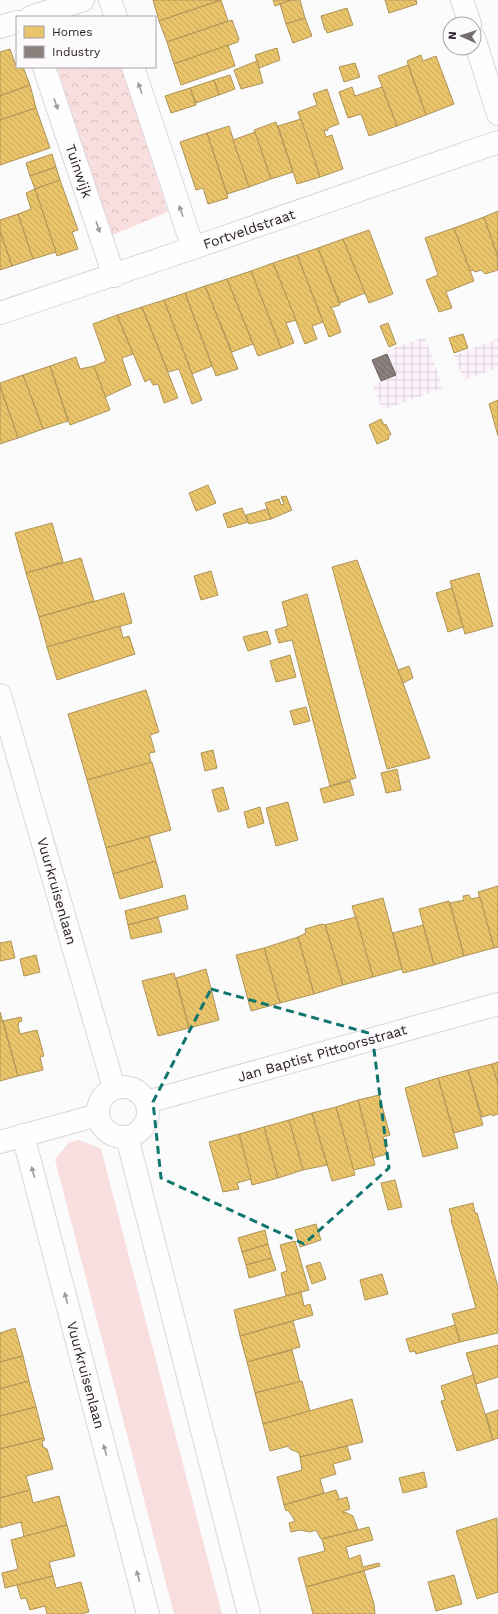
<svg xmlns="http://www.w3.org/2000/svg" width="498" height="1614" font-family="'Work Sans',sans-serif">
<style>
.industrial{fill:url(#industrial-grid)}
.grass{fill:#f9dedf}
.park{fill:url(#park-crowns)}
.homes{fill:url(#homes-back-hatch);stroke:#ae9356}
.industry{fill:url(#industry-back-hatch);stroke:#6c6462}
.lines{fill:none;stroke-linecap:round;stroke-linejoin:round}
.minor-casing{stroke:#d9d5d9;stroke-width:24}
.minor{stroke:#fffeff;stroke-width:22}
.oneway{fill:#9d9b9d}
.marked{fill:none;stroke:#0f766e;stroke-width:3;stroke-dasharray:8 5;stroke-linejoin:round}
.labels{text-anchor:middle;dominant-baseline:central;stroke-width:4;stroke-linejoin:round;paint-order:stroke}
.street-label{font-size:14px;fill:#262126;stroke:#fdfafd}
</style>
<defs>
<pattern id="industrial-grid" width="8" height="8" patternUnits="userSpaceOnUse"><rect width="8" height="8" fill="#fdf3fc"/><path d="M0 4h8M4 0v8" fill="none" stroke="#d9d0d8"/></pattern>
<pattern id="park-crowns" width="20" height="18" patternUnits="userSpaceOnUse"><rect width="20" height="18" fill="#f9dedf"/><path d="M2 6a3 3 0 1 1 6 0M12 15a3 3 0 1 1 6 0" fill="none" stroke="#d5bebf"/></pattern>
<pattern id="homes-back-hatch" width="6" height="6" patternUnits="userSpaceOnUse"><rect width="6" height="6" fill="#e9c46a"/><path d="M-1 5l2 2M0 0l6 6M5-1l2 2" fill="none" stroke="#c8a85c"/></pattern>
<pattern id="industry-back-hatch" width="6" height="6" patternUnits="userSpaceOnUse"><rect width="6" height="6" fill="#8a817c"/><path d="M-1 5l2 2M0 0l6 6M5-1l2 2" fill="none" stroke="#716965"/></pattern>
</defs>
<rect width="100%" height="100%" fill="#fcfbfc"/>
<g class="industrial">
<polygon points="425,337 443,388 383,410 372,385 396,375 388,350"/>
<polygon points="498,339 498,368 464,380 454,355"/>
</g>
<polygon class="grass" points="79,1140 101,1149 222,1614 174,1614 55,1160 68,1143"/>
<polygon class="park" points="57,67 121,67 168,212 110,236"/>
<g class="homes">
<polygon points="153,0 218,0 218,1 159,21"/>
<polygon points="221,0 228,21 167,42 159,21"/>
<polygon points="273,0 291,0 275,6"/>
<polygon points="291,0 300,0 305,18 286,24 280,4"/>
<polygon points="385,0 416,0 417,4 389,13"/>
<polygon points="347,8 353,25 327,33 326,29 325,30 321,16"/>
<polygon points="305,18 312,36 293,43 286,24"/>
<polygon points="232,20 239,39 238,42 174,64 167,42"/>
<polygon points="228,45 235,66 181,85 174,64"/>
<polygon points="277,48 280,60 259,68 255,55"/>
<polygon points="10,49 16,66 23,67 30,85 0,96 0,52"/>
<polygon points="421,55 423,61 436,56 454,104 426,115 407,61"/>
<polygon points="257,61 263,83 241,89 234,70"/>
<polygon points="355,63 360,77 344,82 339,67"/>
<polygon points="408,65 426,115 397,126 378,76"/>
<polygon points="230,75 235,89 219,95 214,80"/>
<polygon points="214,80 219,95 196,103 190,88"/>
<polygon points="30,85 36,108 0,120 0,96"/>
<polygon points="352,87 355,96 382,87 397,126 369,136 361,114 348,118 339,92"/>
<polygon points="190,88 196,105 171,113 165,96"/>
<polygon points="327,89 339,124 328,128 328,130 326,131 325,129 324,130 326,137 332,135 343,169 320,177 298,112 317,105 313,94"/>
<polygon points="36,108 50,148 0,165 0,120"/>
<polygon points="301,119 320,177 297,184 278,126"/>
<polygon points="276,122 293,172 271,179 254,130"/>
<polygon points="229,126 249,187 227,194 207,133"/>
<polygon points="255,132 271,179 249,187 233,140"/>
<polygon points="207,133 228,198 208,204 203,188 196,190 180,142"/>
<polygon points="52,154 56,167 30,176 26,163"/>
<polygon points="56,167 60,180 35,189 30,176"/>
<polygon points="60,180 78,230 72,232 78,249 57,256 35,189"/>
<polygon points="35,189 56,252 33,259 18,214 31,209 26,193"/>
<polygon points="498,211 498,258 484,217"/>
<polygon points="18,214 33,259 12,266 0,231 0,220"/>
<polygon points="484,217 498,258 497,261 498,270 485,274 481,270 475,272 474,270 470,271 454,228"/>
<polygon points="454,228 474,281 446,292 452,308 439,312 426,280 438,275 425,238"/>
<polygon points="369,230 393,294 369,303 343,239"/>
<polygon points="0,231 12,266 0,270"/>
<polygon points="343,239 365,293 340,303 318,248"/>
<polygon points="318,248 340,305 330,308 333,310 341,332 329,337 297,255"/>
<polygon points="297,255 323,322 312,326 317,339 305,344 273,263"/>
<polygon points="273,263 296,320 286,323 294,343 281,348 251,271"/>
<polygon points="251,271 281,348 258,356 227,279"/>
<polygon points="227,279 253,344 232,352 205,286"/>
<polygon points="205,286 238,369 216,376 185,293"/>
<polygon points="185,293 212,366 192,374 164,300"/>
<polygon points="164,300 192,374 202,400 192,404 179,369 168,372 142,307"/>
<polygon points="142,307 178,398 164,403 158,384 153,385 150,379 145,382 117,315"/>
<polygon points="117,315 133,354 122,358 131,385 105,397 94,366 106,361 93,324"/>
<polygon points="388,323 396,344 389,347 380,326"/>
<polygon points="463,334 468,348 454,353 449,338"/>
<polygon points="76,357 80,369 94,366 110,410 70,425 50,366"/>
<polygon points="50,366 68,421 43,429 23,375"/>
<polygon points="23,375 43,429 18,438 0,386 0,383"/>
<polygon points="0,386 18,438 0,444"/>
<polygon points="498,400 498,436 489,404"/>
<polygon points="381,419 384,425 386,424 391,435 388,435 389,439 377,444 369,425"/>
<polygon points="208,485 216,503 196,511 189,493"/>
<polygon points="286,496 292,510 271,519 265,503 279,499 281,505 284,504 281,497"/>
<polygon points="242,508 248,522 228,528 223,514"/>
<polygon points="267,509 271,519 249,524 246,515"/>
<polygon points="52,523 63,562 26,573 15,533"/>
<polygon points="81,558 94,601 39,617 26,573"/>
<polygon points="357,560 403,683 430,758 387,769 332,567"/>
<polygon points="211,571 218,595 201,600 194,576"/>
<polygon points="479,573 493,626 465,634 450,581"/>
<polygon points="452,588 463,627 448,632 436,593"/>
<polygon points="124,593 132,623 47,647 39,617"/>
<polygon points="307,594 356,778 330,786 292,640 279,643 275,630 288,626 282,602"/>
<polygon points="120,626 123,638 129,636 135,654 57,680 47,647"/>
<polygon points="267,631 271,644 248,651 243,637"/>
<polygon points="290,655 296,677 276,682 270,661"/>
<polygon points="409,666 413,678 403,683 398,670"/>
<polygon points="146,690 159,732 150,735 155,752 149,753 151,763 87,780 68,714"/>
<polygon points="306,707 310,721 294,725 290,711"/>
<polygon points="213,750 217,768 205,771 201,753"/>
<polygon points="152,762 171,830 106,848 87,780"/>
<polygon points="397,769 401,790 386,793 381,773"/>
<polygon points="350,781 354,795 324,803 320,789"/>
<polygon points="223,787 229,809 218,812 212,790"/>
<polygon points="288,802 298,840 276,846 266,808"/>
<polygon points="260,807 264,823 248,828 244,812"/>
<polygon points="149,836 156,861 113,874 106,848"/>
<polygon points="156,861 163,887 120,899 113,874"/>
<polygon points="498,886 498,947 494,948 478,892"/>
<polygon points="185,895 188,909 128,925 125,911"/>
<polygon points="469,895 471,899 480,897 494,948 464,956 450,903 464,900 463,896"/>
<polygon points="383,898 402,969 373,977 352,906"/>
<polygon points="449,901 464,956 434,965 419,909"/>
<polygon points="158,917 162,932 131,939 128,925"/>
<polygon points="356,917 373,977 343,985 325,925"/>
<polygon points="322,924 325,925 343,985 314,994 298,937 306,933 305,929"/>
<polygon points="423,925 434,965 403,973 393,933"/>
<polygon points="298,937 314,994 280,1003 264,948"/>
<polygon points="11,941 15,958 0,961 0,943"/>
<polygon points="264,948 280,1003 251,1011 236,955"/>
<polygon points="36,955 40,972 24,976 20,959"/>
<polygon points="206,969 219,1020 189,1028 176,978"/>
<polygon points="174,973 189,1028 158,1036 142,981"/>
<polygon points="0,1012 18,1076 0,1081"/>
<polygon points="21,1017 22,1021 19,1022 18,1026 20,1034 37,1030 44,1056 40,1057 43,1070 18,1076 3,1021"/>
<polygon points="498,1062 498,1084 492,1064"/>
<polygon points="492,1064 498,1084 498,1114 492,1116 492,1114 482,1117 468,1070"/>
<polygon points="468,1070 483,1125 454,1133 438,1078"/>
<polygon points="438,1078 458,1148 423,1157 405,1088"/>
<polygon points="379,1095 390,1135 383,1137 387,1154 373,1158 358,1100"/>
<polygon points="358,1100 375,1165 353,1170 336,1107"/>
<polygon points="336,1107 355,1175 332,1181 312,1113"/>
<polygon points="312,1113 327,1165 303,1170 289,1120"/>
<polygon points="289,1120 303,1170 278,1178 264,1127"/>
<polygon points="264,1127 278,1178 252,1185 239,1134"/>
<polygon points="239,1134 251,1179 237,1183 239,1189 223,1192 209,1142"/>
<polygon points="395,1180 402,1207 388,1210 381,1183"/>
<polygon points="473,1203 475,1213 477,1213 498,1287 498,1333 460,1342 452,1314 476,1308 451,1220 452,1220 449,1209"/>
<polygon points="316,1224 321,1240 300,1247 295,1230"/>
<polygon points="265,1230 268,1244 242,1252 238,1238"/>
<polygon points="295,1241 309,1290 286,1296 281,1273 287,1271 280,1245"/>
<polygon points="268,1244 272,1258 246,1265 242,1252"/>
<polygon points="272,1258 276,1270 249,1278 246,1265"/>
<polygon points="320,1262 326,1279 312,1284 306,1266"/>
<polygon points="382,1274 388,1294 365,1300 360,1280"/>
<polygon points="301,1292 304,1306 310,1304 313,1315 240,1336 234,1310"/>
<polygon points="293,1321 300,1347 247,1362 240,1336"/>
<polygon points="455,1325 460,1342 416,1354 415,1351 410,1352 406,1339"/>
<polygon points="15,1328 23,1356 0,1362 0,1333"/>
<polygon points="498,1345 498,1377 476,1384 466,1353"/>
<polygon points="292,1350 300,1382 255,1393 247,1362"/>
<polygon points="23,1356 29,1381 0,1389 0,1362"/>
<polygon points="473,1375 493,1440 457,1451 441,1401 445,1400 441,1386"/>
<polygon points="29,1381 36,1407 0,1416 0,1389"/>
<polygon points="302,1381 310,1411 263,1424 255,1393"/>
<polygon points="352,1399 363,1442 300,1457 299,1453 290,1449 289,1446 270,1451 263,1424"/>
<polygon points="36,1407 44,1438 0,1449 0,1416"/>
<polygon points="498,1410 498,1438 493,1440 486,1414"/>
<polygon points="44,1438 45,1440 42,1441 43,1447 47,1449 53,1469 26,1476 30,1490 0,1498 0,1449"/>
<polygon points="347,1446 351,1459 333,1464 336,1474 320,1479 324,1493 284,1505 277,1477 302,1470 300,1457"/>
<polygon points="424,1472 427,1487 403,1493 399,1478"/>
<polygon points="30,1490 33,1503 59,1496 67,1525 24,1537 21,1522 0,1528 0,1498"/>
<polygon points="336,1490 339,1498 337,1500 347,1497 350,1509 342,1512 347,1513 353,1516 358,1530 321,1539 316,1530 310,1532 300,1530 291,1532 289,1523 295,1521 288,1510 286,1511 284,1505"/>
<polygon points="497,1518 498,1592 477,1599 456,1531"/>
<polygon points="67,1525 75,1556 49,1562 53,1576 5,1588 2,1573 18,1569 11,1540"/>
<polygon points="369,1527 373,1540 346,1547 349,1559 360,1555 363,1567 379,1563 380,1566 306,1587 298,1558 325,1551 322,1539"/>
<polygon points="364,1571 374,1604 375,1614 313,1614 306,1587"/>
<polygon points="454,1575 462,1604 436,1611 428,1582"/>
<polygon points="53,1576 56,1588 81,1582 89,1612 81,1614 47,1614 45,1606 30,1610 26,1598 21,1599 17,1585"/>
</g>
<polygon class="industry" points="387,354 396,375 381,381 372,360"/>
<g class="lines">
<defs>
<g id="minor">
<polyline points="110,0 116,17"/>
<polyline points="462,0 470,24"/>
<polyline points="31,17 83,0"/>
<polyline points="0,27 17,22"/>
<polyline points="474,38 498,114"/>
<polyline points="44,67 114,276"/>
<polyline points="133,67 193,248"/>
<polyline points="0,313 193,248 498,142"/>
<polyline points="0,695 114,1088"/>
<circle cx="123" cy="1112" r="25"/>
<polyline points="147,1102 498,1004"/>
<polyline points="23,1135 148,1614"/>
<polyline points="127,1137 249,1614"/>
<polyline points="0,1142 98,1115"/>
</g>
</defs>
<use href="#minor" class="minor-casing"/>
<use href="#minor" class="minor"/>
</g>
<defs><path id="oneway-solid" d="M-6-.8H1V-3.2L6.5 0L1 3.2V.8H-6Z"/></defs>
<g class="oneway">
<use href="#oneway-solid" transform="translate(140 88) rotate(-109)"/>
<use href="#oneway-solid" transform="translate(56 104) rotate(71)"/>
<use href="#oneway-solid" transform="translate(181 211) rotate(-109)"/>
<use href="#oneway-solid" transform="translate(98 227) rotate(71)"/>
<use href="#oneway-solid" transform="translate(33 1172) rotate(-105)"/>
<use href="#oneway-solid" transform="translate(66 1298) rotate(-105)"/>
<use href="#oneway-solid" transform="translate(105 1450) rotate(-105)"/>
<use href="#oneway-solid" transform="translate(138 1576) rotate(-105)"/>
</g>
<path class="marked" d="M 211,989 L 372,1034 L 389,1168 L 304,1244 L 161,1178 L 153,1102 Z"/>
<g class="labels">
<g class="street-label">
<text transform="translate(79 171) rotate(71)">Tuinwijk</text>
<text transform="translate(249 229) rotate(-19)">Fortveldstraat</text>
<text transform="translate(57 891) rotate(74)">Vuurkruisenlaan</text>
<text transform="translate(322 1053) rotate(-16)">Jan Baptist Pittoorsstraat</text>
<text transform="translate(86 1375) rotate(75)">Vuurkruisenlaan</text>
</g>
</g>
<rect x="16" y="16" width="140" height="52" fill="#fdfafd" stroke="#a7a3a7"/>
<rect x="24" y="26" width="20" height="12" fill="#e9c46a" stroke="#a7a3a7"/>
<text x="52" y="36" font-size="12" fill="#262126">Homes</text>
<rect x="24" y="46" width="20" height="12" fill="#8a817c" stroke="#a7a3a7"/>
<text x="52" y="56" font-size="12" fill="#262126">Industry</text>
<g transform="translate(462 36) rotate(273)"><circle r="19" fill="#fdfafd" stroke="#a7a3a7"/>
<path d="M0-3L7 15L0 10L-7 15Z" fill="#716d71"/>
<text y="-6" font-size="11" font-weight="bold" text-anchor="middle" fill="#262126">N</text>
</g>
</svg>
